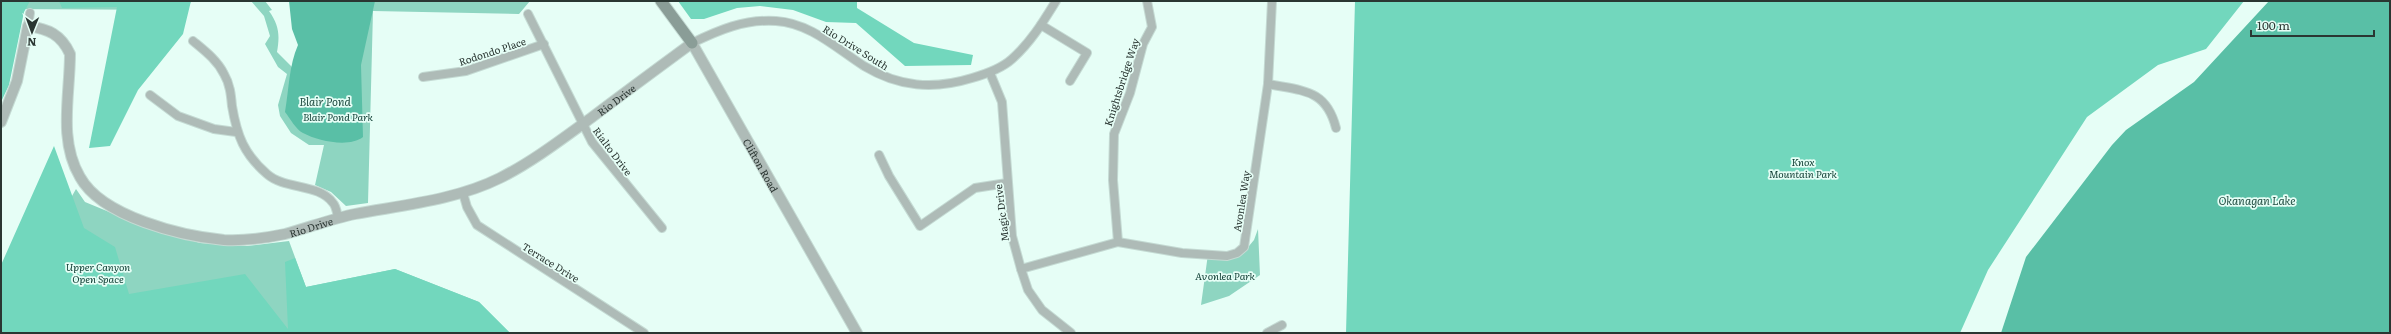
<svg xmlns="http://www.w3.org/2000/svg" width="2391" height="334" font-family="Literata,serif">
<style>
.green{fill:#8ed5c1}
.forest{fill:#72d7bd}
.water{fill:#59bfa6}
.lines{fill:none;stroke-linecap:round;stroke-linejoin:round}
.minor-casing{stroke:#c4dad3;stroke-width:10}
.tertiary-casing{stroke:#c4dad3;stroke-width:12}
.secondary-casing{stroke:#c4dad3;stroke-width:13}
.minor{stroke:#aebbb7;stroke-width:8}
.tertiary{stroke:#aebbb7;stroke-width:10}
.secondary{stroke:#8a9d97;stroke-width:11}
.labels{text-anchor:middle;dominant-baseline:central;stroke-width:3.5;stroke-linejoin:round;paint-order:stroke}
.street-label{font-size:10px;fill:#2a3632;stroke:#e6fef6}
.park-label{font-size:10px;font-style:italic;fill:#0c3b31;stroke:#e6fef6}
.water-label{font-size:11px;font-style:italic;fill:#224e43;stroke:#e6fef6}
</style>
<rect width="100%" height="100%" fill="#e6fef6"/>
<g class="green">
<polygon points="1,1 191,1 187,10 1,9"/>
<path d="M 251,1 L 265,1 L 272,10 L 269,11 C 279,25 280,35 277,52 L 294,69 L 368,1 L 530,1 L 519,14 L 373,11 L 368,203 L 346,206 L 331,192 L 315,185 L 324,145 L 309,145 L 291,133 L 280,116 L 278,105 L 287,74 L 278,67 L 265,44 L 270,36 L 264,16 Z"/>
<polygon points="76,189 85,202 136,223 200,243 247,246 289,241 306,287 395,269 479,302 510,333 1,333 1,321"/>
<polygon points="1258,229 1260,275 1229,296 1201,305 1208,254 1244,252 1254,240"/>
</g>
<g class="forest">
<polygon points="1,1 30,1 24,12 9,85 1,102"/>
<polygon points="59,1 191,1 183,34 138,90 110,146 89,148 117,7 62,8"/>
<polygon points="678,1 857,1 857,8 914,43 973,55 971,65 905,66 856,23 826,22 793,10 760,6 737,8 704,19 691,19"/>
<polygon points="1355,1 2244,1 2206,49 2158,65 2087,117 1988,270 1960,333 1346,333"/>
<polygon points="54,146 84,228 115,247 129,294 245,274 288,329 285,262 295,258 306,287 395,269 479,302 510,333 1,333 1,265"/>
</g>
<g class="water">
<path d="M 289,1 L 375,1 L 361,65 L 363,137 C 349,148 318,141 303,133 C 296,130 290,118 285,112 C 289,89 289,65 298,45 L 292,29 Z"/>
<polygon points="2269,1 2390,1 2390,333 2001,333 2026,257 2112,145 2126,130 2194,82"/>
</g>
<g class="lines">
<defs>
<g id="minor">
<polyline points="528,14 592,142 662,228"/>
<polyline points="1041,25 1087,53 1070,81"/>
<polyline points="28,26 30,13"/>
<path d="M 193,41 C 205,51 217,60 224,74 C 230,84 231,95 232,106 C 237,136 244,154 267,174 C 285,190 319,183 333,203 C 336,206 337,213 338,217"/>
<path d="M 692,43 C 719,30 744,19 776,21 C 810,23 836,48 864,66 C 899,87 933,90 972,78 C 986,74 1001,69 1012,59 C 1031,42 1043,22 1056,1"/>
<polyline points="990,73 1002,102 1012,236 1021,269 1028,290 1042,310 1071,333"/>
<polyline points="423,77 466,71 544,44"/>
<path d="M 1268,84 C 1303,91 1326,89 1336,128"/>
<polyline points="150,95 178,116 214,129 236,132"/>
<polyline points="879,155 889,176 920,226 975,188 1007,183"/>
<polyline points="463,193 467,207 477,225 644,333"/>
<polyline points="1118,242 1113,180 1114,134 1130,93 1143,44 1152,27 1147,1"/>
<polyline points="1021,269 1118,242 1182,253 1227,256 1237,253 1244,247 1268,84 1272,1"/>
<polyline points="1267,333 1282,325"/>
</g>
<g id="tertiary">
<path id="s1" d="M 1,122 L 17,81 L 28,26 C 48,29 61,34 70,54 C 70,95 58,140 80,177 C 102,217 182,236 224,240 C 243,241 266,238 285,234 C 308,228 331,219 355,214 C 403,205 456,200 500,178 C 532,162 562,139 591,118 C 624,93 658,68 692,43 L 857,333"/>
</g>
<polyline id="secondary" points="661,1 692,43"/>
</defs>
<use href="#minor" class="minor-casing"/>
<use href="#tertiary" class="tertiary-casing"/>
<use href="#secondary" class="secondary-casing"/>
<use href="#minor" class="minor"/>
<use href="#tertiary" class="tertiary"/>
<use href="#secondary" class="secondary"/>
</g>
<g class="labels">
<g class="street-label">
<text transform="translate(856 47) rotate(32)">Rio Drive South</text>
<text transform="translate(492 51) rotate(-18)">Rodondo Place</text>
<text transform="translate(1121 82) rotate(-72)">Knightsbridge Way</text>
<text stroke="none"><textPath href="#s1" startOffset="865">Rio Drive</textPath></text>
<text transform="translate(613 151) rotate(53)">Rialto Drive</text>
<text stroke="none"><textPath href="#s1" startOffset="1100">Clifton Road</textPath></text>
<text transform="translate(1241 201) rotate(-81)">Avonlea Way</text>
<text transform="translate(1001 213) rotate(-97)">Magic Drive</text>
<text stroke="none"><textPath href="#s1" startOffset="529">Rio Drive</textPath></text>
<text transform="translate(551 262) rotate(32)">Terrace Drive</text>
</g>
<g class="park-label">
<text x="338" y="116">Blair Pond Park</text>
<text x="1803" y="161">Knox<tspan x="1803" dy="12">Mountain Park</tspan></text>
<text x="98" y="266">Upper Canyon<tspan x="98" dy="12">Open Space</tspan></text>
<text x="1225" y="275">Avonlea Park</text>
</g>
<g class="water-label">
<text x="325" y="101">Blair Pond</text>
<text x="2257" y="200">Okanagan Lake</text>
</g>
</g>
<rect width="2391" height="334" fill="none" stroke="#2a3632" stroke-width="4"/>
<g transform="translate(32 32) rotate(181)" stroke="#e6fef6" stroke-width="3" paint-order="stroke">
<path d="M0-3L7 15L0 10L-7 15Z" fill="#2a3632"/>
<text y="-6" font-size="11" font-weight="bold" text-anchor="middle" fill="#2a3632">N</text>
</g>
<path d="M2251 30v6h123v-6" fill="none" stroke="#2a3632" stroke-width="2"/>
<text x="2257" y="30" font-size="12" fill="#2a3632" stroke="#e6fef6" stroke-width="3" paint-order="stroke">100 m</text>
</svg>
